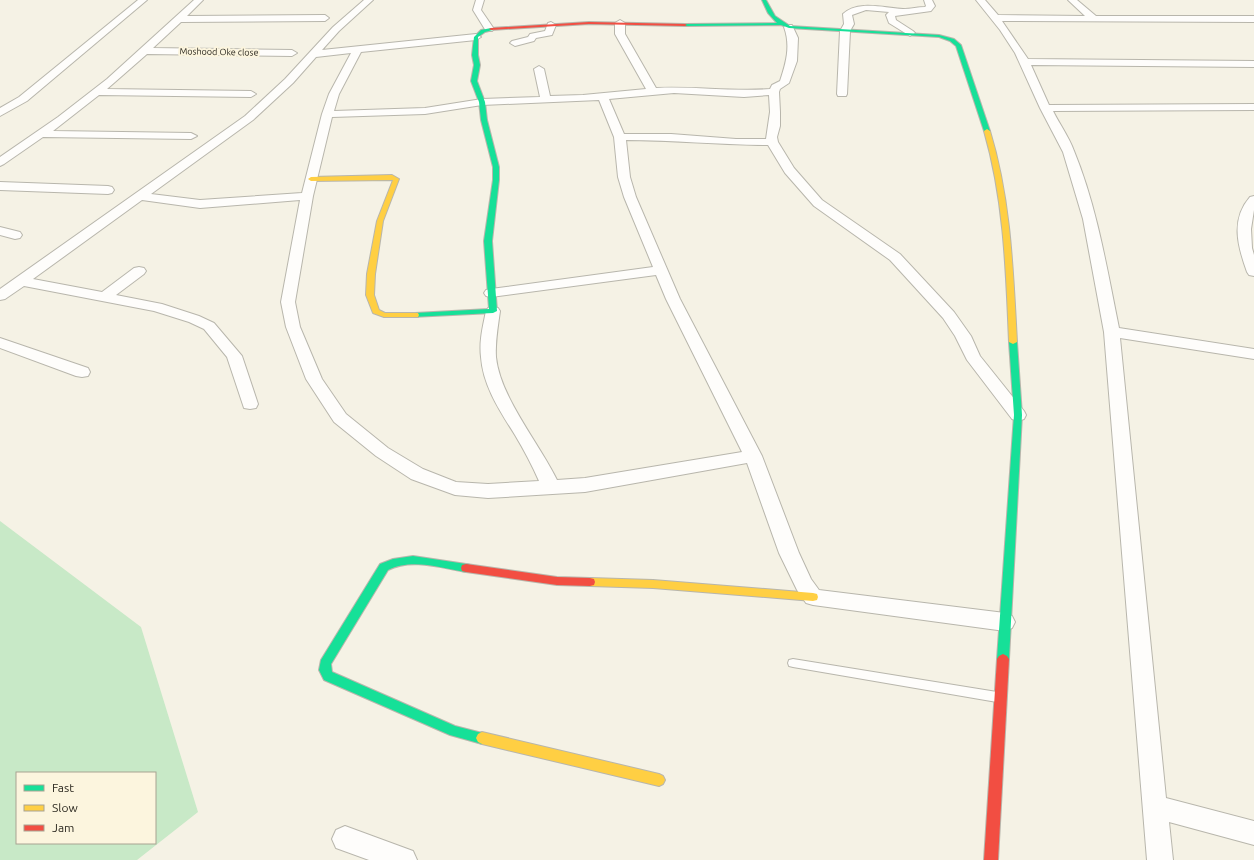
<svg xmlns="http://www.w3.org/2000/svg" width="1254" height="860" font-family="Ubuntu,sans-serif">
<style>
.green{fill:#c8e9c7;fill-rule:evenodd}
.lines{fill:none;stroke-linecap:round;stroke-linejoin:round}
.lane-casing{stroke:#b8b6ac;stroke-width:2}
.street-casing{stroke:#b8b6ac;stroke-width:2}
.fast-casing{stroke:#b8b6ac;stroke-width:2}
.slow-casing{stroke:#b8b6ac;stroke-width:2}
.jam-casing{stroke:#b8b6ac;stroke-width:2}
.lane{fill:#fefdfb;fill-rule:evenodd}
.street{fill:#fefdfb;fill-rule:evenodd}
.fast{fill:#16e098;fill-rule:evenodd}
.slow{fill:#ffcf43;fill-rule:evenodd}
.jam{fill:#f24e42;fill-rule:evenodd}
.labels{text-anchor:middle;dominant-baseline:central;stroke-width:4;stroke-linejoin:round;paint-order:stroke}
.far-street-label{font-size:9px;fill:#2b281f;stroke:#fcf5de}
</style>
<rect width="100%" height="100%" fill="#f5f2e5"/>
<path class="green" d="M 0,521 L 141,627 L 198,812 L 137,860 L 0,860 ZM 17,773 L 155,773 L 155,843 L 17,843 Z"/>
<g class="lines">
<defs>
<polygon id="lane" points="793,659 997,692 1001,694 1002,697 1001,700 997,702 793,667 789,666 788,663 789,660"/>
<g id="street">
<polygon points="138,0 147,0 27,101 0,116 0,108 19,97"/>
<polygon points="194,0 203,0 187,16 325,15 329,18 325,21 181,22 153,48 292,50 297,53 292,56 147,54 107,89 251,91 256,94 251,97 99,95 53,131 191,133 197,136 191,139 43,137 4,164 0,166 0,157 58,117 107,79"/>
<path d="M 364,0 L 373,0 L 339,31 L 322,50 L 476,34 L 481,37 L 476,40 L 361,52 L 339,94 L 334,111 L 425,108 L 482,99 L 540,97 L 534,69 L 539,66 L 544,69 L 550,96 L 583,95 L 646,89 L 615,34 L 615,23 L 620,20 L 625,23 L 625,34 L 656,88 C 694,86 732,92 770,89 L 772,85 L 780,81 C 786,63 791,46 784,27 L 786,25 L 792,25 L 798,38 L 797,61 L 789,83 L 780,89 L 779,92 L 780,112 L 780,126 L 777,137 L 778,142 L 794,168 L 822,200 L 900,254 L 954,312 L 971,336 L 980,356 L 1024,411 L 1026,415 L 1024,419 L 1018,421 L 1012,419 L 967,360 L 955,336 L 943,318 L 890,260 L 814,206 L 785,173 L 768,145 C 721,145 674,140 626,140 L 630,177 L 636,197 L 680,299 L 762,456 L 799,553 L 811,579 L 819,590 L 1005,613 L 1012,616 L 1015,622 L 1012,628 L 1005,631 L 813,605 L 806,603 L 797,590 L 779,553 L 747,463 L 585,492 L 488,498 L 455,495 L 411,479 L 376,456 L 334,422 L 306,379 L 286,327 L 281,302 L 300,200 L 200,208 L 142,200 L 33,279 L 102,292 L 134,268 L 139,267 L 144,268 L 146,271 L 144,274 L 116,295 L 162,304 L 199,316 L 214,323 L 242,356 L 258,404 L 256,408 L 250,409 L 244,408 L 227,357 L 204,329 L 189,322 L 154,311 L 24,286 L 5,299 L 0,300 L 0,289 L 245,116 L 285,79 L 333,27 ZM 351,53 L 329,94 L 322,114 L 302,193 L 200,200 L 151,194 L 253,120 L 293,83 L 316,57 ZM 674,93 L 744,97 L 769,95 L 770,112 L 766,139 L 736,139 L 671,134 L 624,134 L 609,99 ZM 599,100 L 614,137 L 618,177 L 624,197 L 653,267 L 491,289 L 486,290 L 484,293 L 486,296 L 491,297 L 656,275 L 666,299 L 742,452 L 585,478 L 557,480 C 539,443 500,397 496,357 C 495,342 498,326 500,311 L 498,308 L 493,307 L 488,308 L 486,311 C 483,326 479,341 481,357 C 483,386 500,411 515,435 C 524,450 532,465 539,481 L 488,484 L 456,482 L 423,469 L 388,448 L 346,414 L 322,379 L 300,327 L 295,302 L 313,196 L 332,117 L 425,114 L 482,105 Z"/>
<polygon points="476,0 484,0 481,10 494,29 492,31 486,31 473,10"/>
<path d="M 924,0 L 932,0 L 935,6 L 931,11 L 895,16 L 896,20 L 913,31 L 915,33 L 910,36 L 889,23 L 886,15 L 889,12 L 866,10 L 852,15 L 854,24 L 850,31 L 847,94 L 846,96 L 838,96 L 837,94 L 840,31 L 844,24 L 843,14 C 858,0 884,8 903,9 C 911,9 918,7 925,7 L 926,6 Z"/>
<path d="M 976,0 L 985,0 L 998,15 L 1085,16 L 1068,0 L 1077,0 L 1096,16 L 1254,16 L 1254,22 L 1002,21 L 1028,59 L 1254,61 L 1254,67 L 1031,65 L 1049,105 L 1254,104 L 1254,110 L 1053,111 C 1060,125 1069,137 1074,151 C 1097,207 1107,269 1119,328 L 1254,349 L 1254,359 L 1120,338 L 1166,798 L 1254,821 L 1254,845 L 1169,822 L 1173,860 L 1147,860 L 1104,332 L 1083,219 L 1063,152 L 1040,108 L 1015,53 L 1000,30 Z"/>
<polygon points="551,22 556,25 552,35 536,38 534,41 515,46 510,43 512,41 528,37 530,34 545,31 548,23"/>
<polygon points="0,182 108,186 112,187 114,190 112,193 108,194 0,190"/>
<path d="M 1254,196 L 1254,210 L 1251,229 L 1252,248 L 1254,255 L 1254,276 L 1249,275 L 1247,272 C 1238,247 1230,220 1250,197 Z"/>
<polygon points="0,227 20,232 22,235 20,238 15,239 0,235"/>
<polygon points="0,338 88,368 90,372 88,376 82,377 76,376 0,348"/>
<polygon points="345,826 413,851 417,860 369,860 336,848 332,839 336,830"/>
</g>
<g id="fast">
<polygon points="762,0 766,0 775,16 790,26 939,35 954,39 961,45 990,131 987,133 984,131 956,46 950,41 939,37 789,28 781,25 685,26 683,25 685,24 777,23 768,13"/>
<polygon points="491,28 493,29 493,30 485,32 478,37 478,55 480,65 477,81 485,102 487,120 499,167 499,180 492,241 497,311 493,313 412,317 411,315 412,313 415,313 489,309 484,241 493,180 493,167 481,120 479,102 471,81 474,65 472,55 474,37 481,30"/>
<polygon points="1010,340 1016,340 1017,342 1022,415 1009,659 1007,662 1003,664 999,662 997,659 1014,415 1009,342"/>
<path d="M 413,556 L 466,564 L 470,565 L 471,568 L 470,571 L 466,572 C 441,568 412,558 388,570 L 331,664 L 332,672 L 455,726 L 486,734 L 488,738 L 486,742 L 482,744 L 450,735 L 324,680 L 319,670 L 321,660 L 380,564 L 393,559 Z"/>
</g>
<g id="slow">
<path d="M 987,129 L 990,131 C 1011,200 1013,270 1017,342 L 1013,344 L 1009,342 C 1006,270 1004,200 984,131 Z"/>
<polygon points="392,175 399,179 383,221 375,274 374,295 379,310 385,313 418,313 419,315 418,317 384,317 373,313 366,295 367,274 377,221 393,180 311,181 308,179 311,177"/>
<polygon points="590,578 653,580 813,593 817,594 818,597 817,600 813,601 653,588 590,586 586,585 585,582 586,579"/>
<polygon points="482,732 659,774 663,776 665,780 663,784 659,786 482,744 478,742 476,738 478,734"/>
</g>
<g id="jam">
<polygon points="589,22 685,24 687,25 685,26 589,24 491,30 489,29 491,28"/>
<polygon points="466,564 557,577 590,578 594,579 595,582 594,585 590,586 557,585 466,572 462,571 461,568 462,565"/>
<polygon points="1003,654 1007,656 1009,659 998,860 984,860 997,659 999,656"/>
</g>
</defs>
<use href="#lane" class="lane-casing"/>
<use href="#street" class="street-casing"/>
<use href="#fast" class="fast-casing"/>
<use href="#slow" class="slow-casing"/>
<use href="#jam" class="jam-casing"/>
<use href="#lane" class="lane"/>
<use href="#street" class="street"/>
<use href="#fast" class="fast"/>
<use href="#slow" class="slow"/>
<use href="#jam" class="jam"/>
</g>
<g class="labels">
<g class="far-street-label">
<text transform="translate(219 52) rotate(1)">Moshood Oke close</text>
</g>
</g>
<rect x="16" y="772" width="140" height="72" fill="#fcf5de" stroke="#a8a392"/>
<rect x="24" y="785" width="20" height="6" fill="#16e098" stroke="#a8a392"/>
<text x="52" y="792" font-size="12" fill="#2b281f">Fast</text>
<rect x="24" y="805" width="20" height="6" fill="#ffcf43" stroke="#a8a392"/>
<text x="52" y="812" font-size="12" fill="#2b281f">Slow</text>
<rect x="24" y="825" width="20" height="6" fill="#f24e42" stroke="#a8a392"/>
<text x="52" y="832" font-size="12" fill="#2b281f">Jam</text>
</svg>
